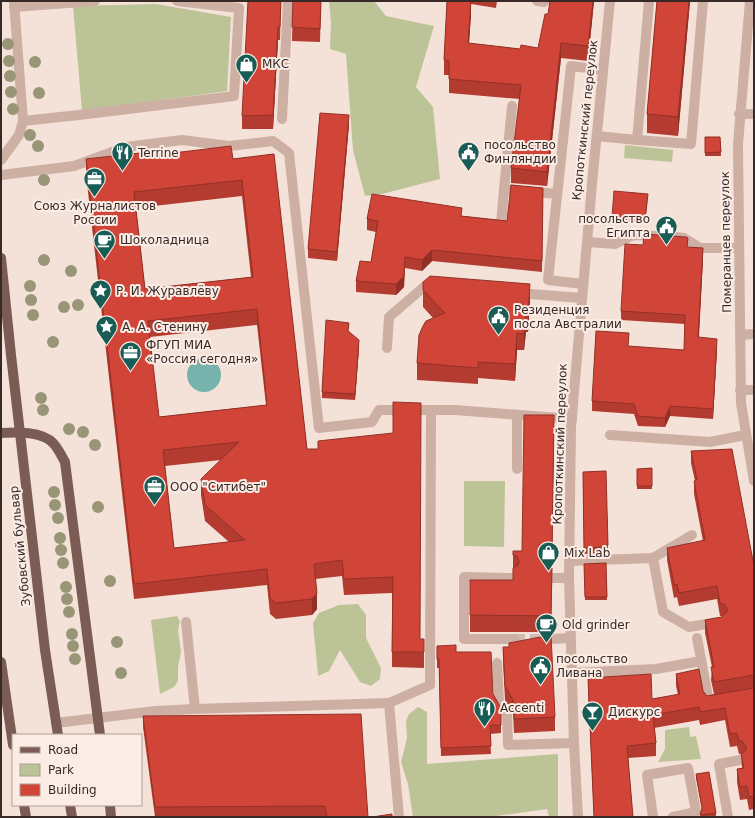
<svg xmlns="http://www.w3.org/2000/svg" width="755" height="818" font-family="'DejaVu Sans',sans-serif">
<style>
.green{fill:#bcc497}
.water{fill:#75b3ac}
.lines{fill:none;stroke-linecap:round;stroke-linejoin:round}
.minor-tunnel{stroke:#cebdb4;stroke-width:10;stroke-dasharray:10 5;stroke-linecap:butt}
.minor{stroke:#cdafa3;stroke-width:10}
.major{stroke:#7b5c55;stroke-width:10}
.tree{fill:#999677}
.wall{fill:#b43b30;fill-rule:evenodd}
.shaded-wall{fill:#923027}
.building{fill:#d14538;stroke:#923027;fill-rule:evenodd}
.labels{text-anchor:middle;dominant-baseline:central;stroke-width:4;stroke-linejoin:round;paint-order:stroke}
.poi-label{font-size:12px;fill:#372926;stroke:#fbede5;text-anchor:start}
.street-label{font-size:12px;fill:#372926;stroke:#fbede5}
</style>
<rect width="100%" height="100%" fill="#f4e2d8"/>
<g class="green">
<polygon points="329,1 374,1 386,16 434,26 416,87 433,107 440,179 382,194 365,196 353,150 346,54 330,49 331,23"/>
<polygon points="156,4 231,17 227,91 82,111 73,6"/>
<polygon points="625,145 673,150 672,162 624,158"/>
<polygon points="464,481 505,481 504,547 464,546"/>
<polygon points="358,604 366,615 366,638 381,668 380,679 371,686 360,682 340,650 329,671 318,676 313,623 319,613 339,605"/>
<polygon points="177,616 180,622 178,630 181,652 178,667 178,681 174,687 160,694 151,620"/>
<polygon points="418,707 427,712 427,764 558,754 558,817 549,817 547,809 489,817 413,817 408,784 401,762 407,738 406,721 409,714"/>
<polygon points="689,727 690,737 696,736 701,759 658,762 665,749 665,730"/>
</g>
<circle class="water" cx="204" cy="375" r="17"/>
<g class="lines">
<polyline class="minor-tunnel" points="515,639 545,639"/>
<g class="minor">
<polyline points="537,1 544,2"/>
<polyline points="750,1 738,144 741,403 754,481"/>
<polyline points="14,7 95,1"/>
<polyline points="512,106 504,189 557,194"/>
<polyline points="739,114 754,114"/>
<polyline points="282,119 288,1"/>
<polyline points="23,121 79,115 234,96 239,8 177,1"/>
<polyline points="597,136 637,140 649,1"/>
<polyline points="637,140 691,144 703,1"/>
<polyline points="1,160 19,135 23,121 14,1"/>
<polyline points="1,175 74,166 126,147 182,140 229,146 273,141 289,153 319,428 372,422 379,410 431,410 430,685 389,703"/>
<polyline points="501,224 504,189"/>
<polyline points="676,237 684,238 700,248 739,248"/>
<polyline points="587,242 615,244 633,235 656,236"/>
<polyline points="583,284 548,280 571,66 603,70"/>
<polyline points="517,293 582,298"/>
<polyline points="740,335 754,334"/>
<polyline points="387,348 389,317 425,286 435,287"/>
<polyline points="740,390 754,390"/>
<polyline points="431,410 455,410 572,419"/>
<polyline points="610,435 710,442 745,435"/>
<polyline points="517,469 517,415"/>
<polyline points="653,558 663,612 689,627 719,622"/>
<polyline points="569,561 653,558 692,535"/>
<polyline points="513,578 464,577 464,639 515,639"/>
<polyline points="552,578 569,578"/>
<polyline points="186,622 195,709"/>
<polyline points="697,638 709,702 716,701"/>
<polyline points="551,639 570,638"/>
<polyline points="497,663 499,702 507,714 508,745 574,743"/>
<polyline points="571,673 656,669 701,661"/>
<polyline points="56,723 155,711 195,709 389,703 399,817"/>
<polyline points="578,817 574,743 569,578 571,427 593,173 610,1"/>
<polyline points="653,817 647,775 688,768 696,812 673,817"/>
<polyline points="728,817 719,764 740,760"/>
</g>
<g class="major">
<polyline points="1,258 11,355 45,650 58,735"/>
<path d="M 1,433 C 16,432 42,431 53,443 C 58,448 61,455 65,462 L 100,735"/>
<polyline points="1,662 13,745"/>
<polyline points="24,805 26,817"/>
<polyline points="70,805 72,817"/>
<polyline points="110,805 111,817"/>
</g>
</g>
<g class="tree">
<circle cx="8" cy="44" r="6"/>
<circle cx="9" cy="61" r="6"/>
<circle cx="35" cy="62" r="6"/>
<circle cx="10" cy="76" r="6"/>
<circle cx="11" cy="92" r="6"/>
<circle cx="39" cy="93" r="6"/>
<circle cx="13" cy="109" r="6"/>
<circle cx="30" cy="135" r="6"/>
<circle cx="38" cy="146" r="6"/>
<circle cx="44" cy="180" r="6"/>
<circle cx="44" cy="260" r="6"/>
<circle cx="71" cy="271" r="6"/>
<circle cx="30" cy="286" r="6"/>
<circle cx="31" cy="300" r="6"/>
<circle cx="78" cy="305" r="6"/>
<circle cx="64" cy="307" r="6"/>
<circle cx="33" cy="315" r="6"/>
<circle cx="53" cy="342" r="6"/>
<circle cx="41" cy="398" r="6"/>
<circle cx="43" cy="410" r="6"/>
<circle cx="69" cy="429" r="6"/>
<circle cx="83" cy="432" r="6"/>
<circle cx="95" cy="445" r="6"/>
<circle cx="54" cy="492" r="6"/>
<circle cx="55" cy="505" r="6"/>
<circle cx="98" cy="507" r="6"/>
<circle cx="58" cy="518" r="6"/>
<circle cx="60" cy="538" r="6"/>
<circle cx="61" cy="550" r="6"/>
<circle cx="63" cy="563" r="6"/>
<circle cx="110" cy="581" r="6"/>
<circle cx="66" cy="587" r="6"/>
<circle cx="67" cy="599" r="6"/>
<circle cx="69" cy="612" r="6"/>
<circle cx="72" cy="634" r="6"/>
<circle cx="117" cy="642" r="6"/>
<circle cx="73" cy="646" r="6"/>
<circle cx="75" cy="659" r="6"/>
<circle cx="121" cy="673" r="6"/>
</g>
<g class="wall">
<polygon points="281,1 280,40 278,40 273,129 242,129 242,116"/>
<polygon points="293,1 321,1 320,42 292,41"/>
<polygon points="447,1 497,1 496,8 471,4 471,14 469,43 520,49 538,48 548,14 550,1 594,1 588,61 561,58 547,186 511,183 511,168 520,99 449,93 449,75 444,75 444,60"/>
<polygon points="657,1 690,1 678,136 647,133 647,114"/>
<polygon points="349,124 337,261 308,258 308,249"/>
<polygon points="705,137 720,137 721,156 705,156"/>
<path d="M 274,154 L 307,449 L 318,449 L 393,433 L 420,639 L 424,639 L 424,668 L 392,667 L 392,593 L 344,595 L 342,576 L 315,579 L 317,609 L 312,615 L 276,619 L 270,614 L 267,585 L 134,599 L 86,174 L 86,159 L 140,157 L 233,159 ZM 242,196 L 251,277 L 145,289 L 136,208 ZM 257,325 L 266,405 L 159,417 L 150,337 ZM 221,460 L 201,479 L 201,495 L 205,521 L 229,542 L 174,548 L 165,466 Z"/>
<polygon points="543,188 542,272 432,261 422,271 405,268 404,287 396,295 356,292 356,281 371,262 376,232 367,230 367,219 462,216 507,221"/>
<polygon points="648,194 645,223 612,220 612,217"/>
<polygon points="688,248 703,258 699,337 717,348 713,419 670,416 665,427 638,426 634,414 592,411 592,401 684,350 685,324 621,320 621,311"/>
<polygon points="423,290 530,301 528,332 526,332 524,350 517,350 515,381 478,378 478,384 417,380 417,363 433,318 423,307"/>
<polygon points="349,331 359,347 355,400 322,398 322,392"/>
<polygon points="554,415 551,632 470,632 470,580 513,580 513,551 522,551"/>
<polygon points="691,451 754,566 754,688 716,694 754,688 754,809 749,810 747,799 740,800 737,782 737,769 742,768 741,754 739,754 737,746 730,747 725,720 700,725 699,720 654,728 656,743 656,756 628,758 633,817 594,817 588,690 588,678 652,699 678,695 676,686 676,674 703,691 707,696 714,694 711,680 712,667 705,633 705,620 722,617 722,616 720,616 717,599 679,606 677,597 674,598 667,560 667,548 703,541 694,494 694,481 695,481 691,463"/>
<polygon points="652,468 652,489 637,489 637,469"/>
<polygon points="606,471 608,552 606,552 606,553 584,554 583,472"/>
<polygon points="606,563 607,600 585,600 584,564"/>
<polygon points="437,646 456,652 493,694 501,708 501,733 490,734 491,754 441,756 439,668 437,668"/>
<polygon points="503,647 555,717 555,731 514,733 513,713 505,700 503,661"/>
<polygon points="143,716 368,817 155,817 143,727"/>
<polygon points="696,774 716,813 716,816 709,817 700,817 702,809 696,778"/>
</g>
<g class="shaded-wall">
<polygon points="471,1 471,14 468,58 468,43"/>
<polygon points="593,1 594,1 588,61 588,46"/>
<polygon points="689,1 690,1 678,136 678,117"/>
<polygon points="278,27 278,40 273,129 273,115"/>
<polygon points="561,43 561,58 547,186 547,172"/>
<polygon points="349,115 349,124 337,261 337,252"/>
<polygon points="703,248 703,258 698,347 698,337"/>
<polygon points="432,250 432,261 422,271 422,260"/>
<polygon points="405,257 404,287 396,295 396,284"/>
<polygon points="530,284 530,301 528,332 528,315"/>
<polygon points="526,315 526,332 524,350 524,334"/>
<polygon points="517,333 517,350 515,381 515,364"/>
<polygon points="717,339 717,348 713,419 713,409"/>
<polygon points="359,340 359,347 355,400 355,394"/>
<polygon points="670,406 670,416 665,427 665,418"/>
<polygon points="554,415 551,632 552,572 548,573 546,561"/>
<polygon points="317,593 317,609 312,615 312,599"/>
</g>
<g class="building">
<polygon points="248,1 281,1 280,27 278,27 273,115 242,116"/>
<polygon points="293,1 321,1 320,29 292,27"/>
<polygon points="447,1 471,1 468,43 520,49 521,45 538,48 545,14 548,14 550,1 593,1 588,46 561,43 547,172 511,168 521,85 449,79 449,61 444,60"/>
<polygon points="657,1 689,1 678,117 647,114"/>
<polygon points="320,113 349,115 337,252 308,249"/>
<polygon points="705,137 720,137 721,152 705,153"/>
<path d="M 231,146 L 233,159 L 274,154 L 307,449 L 318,449 L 318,441 L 393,433 L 393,402 L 421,403 L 420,639 L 424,639 L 424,652 L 392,652 L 393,577 L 344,579 L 342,560 L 314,564 L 317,593 L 312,599 L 276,603 L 270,598 L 267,569 L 134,584 L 86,159 L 140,153 L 140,157 ZM 242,180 L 253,277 L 145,289 L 134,192 ZM 257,309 L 267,405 L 159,417 L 148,321 ZM 239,442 L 201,479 L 205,505 L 245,540 L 174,548 L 163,450 Z"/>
<polygon points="511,185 543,188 542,261 432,250 422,260 405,257 404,276 396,284 356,281 360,261 371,262 378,221 367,219 372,194 462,208 461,216 507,221"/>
<polygon points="614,191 648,194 645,220 612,217"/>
<polygon points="644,234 686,237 688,238 687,247 703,248 698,337 717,339 713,409 670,406 665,418 638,416 634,404 592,401 596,331 629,333 628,346 684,350 685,315 621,311 625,244 643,245"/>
<polygon points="430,276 530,284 528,315 526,315 524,334 517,333 515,364 478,362 478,368 417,363 419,335 423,326 426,321 445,313 423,290 423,282"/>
<polygon points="326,320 349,323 348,331 359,340 355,394 322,392"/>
<polygon points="524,415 554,415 552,555 548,556 546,561 547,565 552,568 551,616 470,615 470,580 513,580 513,568 518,565 519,561 517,556 513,555 513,551 522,551"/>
<polygon points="732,449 754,566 754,675 714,682 711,667 714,667 705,620 722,617 722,616 727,612 727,608 724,604 720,603 717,586 679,593 677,584 674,585 667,548 705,540 694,481 697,480 691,451"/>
<polygon points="652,468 652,486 637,486 637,469"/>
<polygon points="606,471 608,545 606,545 606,547 584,548 583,472"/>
<polygon points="606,563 607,597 585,597 584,564"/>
<polygon points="551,635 555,717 514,719 513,700 505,686 503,647 509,647 509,643"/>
<polygon points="456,645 456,652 491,652 493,694 501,708 501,725 490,725 491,746 441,748 439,659 437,659 437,646"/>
<polygon points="699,669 703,691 707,696 754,688 754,796 749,797 747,786 740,787 737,769 744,768 741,754 746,750 746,746 742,741 739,741 737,733 730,734 725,708 700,712 699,707 653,715 656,743 627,746 633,817 594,817 588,678 651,674 652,699 680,694 676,674"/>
<polygon points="361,714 368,817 327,817 325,806 155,807 143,716"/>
<polygon points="709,772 716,813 700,815 702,808 696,774"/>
<polygon points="392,814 392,817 372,817"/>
</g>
<defs>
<symbol id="shop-pin" viewBox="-11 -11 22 30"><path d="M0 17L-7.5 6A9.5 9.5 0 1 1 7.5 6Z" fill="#185c56" stroke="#fbede5"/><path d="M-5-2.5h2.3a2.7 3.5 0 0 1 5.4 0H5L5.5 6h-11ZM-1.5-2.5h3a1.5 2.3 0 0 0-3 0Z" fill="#fff"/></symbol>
<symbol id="civic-pin" viewBox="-11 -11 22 30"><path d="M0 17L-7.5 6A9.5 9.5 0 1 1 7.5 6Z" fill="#185c56" stroke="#fbede5"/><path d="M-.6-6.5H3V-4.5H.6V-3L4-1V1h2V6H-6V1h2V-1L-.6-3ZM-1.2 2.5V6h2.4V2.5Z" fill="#fff"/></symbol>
<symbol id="restaurant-pin" viewBox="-11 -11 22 30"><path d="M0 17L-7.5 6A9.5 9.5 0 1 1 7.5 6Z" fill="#185c56" stroke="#fbede5"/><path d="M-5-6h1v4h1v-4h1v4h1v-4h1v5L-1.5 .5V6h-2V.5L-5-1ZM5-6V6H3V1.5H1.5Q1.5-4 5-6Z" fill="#fff"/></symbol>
<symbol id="office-pin" viewBox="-11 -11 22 30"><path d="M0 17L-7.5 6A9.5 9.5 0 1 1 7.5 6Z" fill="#185c56" stroke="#fbede5"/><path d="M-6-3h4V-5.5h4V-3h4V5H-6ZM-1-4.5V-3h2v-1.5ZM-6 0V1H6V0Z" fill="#fff"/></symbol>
<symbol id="cafe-pin" viewBox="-11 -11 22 30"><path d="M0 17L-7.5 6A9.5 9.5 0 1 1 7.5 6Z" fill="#185c56" stroke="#fbede5"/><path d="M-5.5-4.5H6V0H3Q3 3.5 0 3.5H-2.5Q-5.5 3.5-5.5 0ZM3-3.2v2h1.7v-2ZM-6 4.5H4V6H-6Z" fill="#fff"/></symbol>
<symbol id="sight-pin" viewBox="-11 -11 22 30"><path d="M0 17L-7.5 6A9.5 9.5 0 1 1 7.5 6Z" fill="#185c56" stroke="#fbede5"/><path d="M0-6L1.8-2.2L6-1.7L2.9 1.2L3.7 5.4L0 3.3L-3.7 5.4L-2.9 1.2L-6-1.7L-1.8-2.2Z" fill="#fff"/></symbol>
<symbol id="bar-pin" viewBox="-11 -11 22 30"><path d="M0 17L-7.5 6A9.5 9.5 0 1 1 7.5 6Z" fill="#185c56" stroke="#fbede5"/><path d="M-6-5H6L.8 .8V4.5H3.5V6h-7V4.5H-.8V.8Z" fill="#fff"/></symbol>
</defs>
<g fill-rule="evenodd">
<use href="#shop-pin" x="234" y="52" width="25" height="34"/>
<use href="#civic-pin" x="456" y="140" width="25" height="34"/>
<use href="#restaurant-pin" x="110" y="140" width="25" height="34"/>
<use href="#office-pin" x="82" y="166" width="25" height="34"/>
<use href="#civic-pin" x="654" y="214" width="25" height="34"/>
<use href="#cafe-pin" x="92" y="228" width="25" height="34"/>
<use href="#sight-pin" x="88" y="278" width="25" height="34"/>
<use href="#civic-pin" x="486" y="304" width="25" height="34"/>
<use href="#sight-pin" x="94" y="314" width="25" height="34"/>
<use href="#office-pin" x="118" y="340" width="25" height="34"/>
<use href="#office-pin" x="142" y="474" width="25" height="34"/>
<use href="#shop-pin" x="536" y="540" width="25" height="34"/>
<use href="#cafe-pin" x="534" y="612" width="25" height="34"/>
<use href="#civic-pin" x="528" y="654" width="25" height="34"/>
<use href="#restaurant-pin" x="472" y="696" width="25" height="34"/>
<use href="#bar-pin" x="580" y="700" width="25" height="34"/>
</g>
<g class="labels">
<g class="poi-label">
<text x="262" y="64">МКС</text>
<text x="484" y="145">посольство<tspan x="484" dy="14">Финляндии</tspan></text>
<text x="138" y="153">Terrine</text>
<text x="95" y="206" text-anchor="middle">Союз Журналистов<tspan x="95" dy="14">России</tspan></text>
<text x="650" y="219" text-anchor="end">посольство<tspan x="650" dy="14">Египта</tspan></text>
<text x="120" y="240">Шоколадница</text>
<text x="116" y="291">Р. И. Журавлёву</text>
<text x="514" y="310">Резиденция<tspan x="514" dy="14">посла Австралии</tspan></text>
<text x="122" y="327">А. А. Стенину</text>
<text x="146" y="345">ФГУП МИА<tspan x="146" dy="14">«Россия сегодня»</tspan></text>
<text x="170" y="487">ООО "Ситибет"</text>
<text x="564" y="553">Mix Lab</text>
<text x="562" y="625">Old grinder</text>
<text x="556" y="659">посольство<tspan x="556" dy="14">Ливана</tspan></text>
<text x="500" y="708">Accenti</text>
<text x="608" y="712">Дискурс</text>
</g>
<g class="street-label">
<text transform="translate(585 120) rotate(-84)">Кропоткинский переулок</text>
<text transform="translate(726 242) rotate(-91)">Померанцев переулок</text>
<text transform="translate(560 444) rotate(-88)">Кропоткинский переулок</text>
<text transform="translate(20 546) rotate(-96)">Зубовский бульвар</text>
</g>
</g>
<rect width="755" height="818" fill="none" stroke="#372926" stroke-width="4"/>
<rect x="12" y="734" width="130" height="72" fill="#fbede5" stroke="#ad9f99"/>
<rect x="20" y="747" width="20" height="6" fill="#7b5c55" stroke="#ad9f99"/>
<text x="48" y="754" font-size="12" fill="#372926">Road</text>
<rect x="20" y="764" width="20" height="12" fill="#bcc497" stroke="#ad9f99"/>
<text x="48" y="774" font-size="12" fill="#372926">Park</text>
<rect x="20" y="784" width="20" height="12" fill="#d14538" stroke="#ad9f99"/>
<text x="48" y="794" font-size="12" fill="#372926">Building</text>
</svg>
